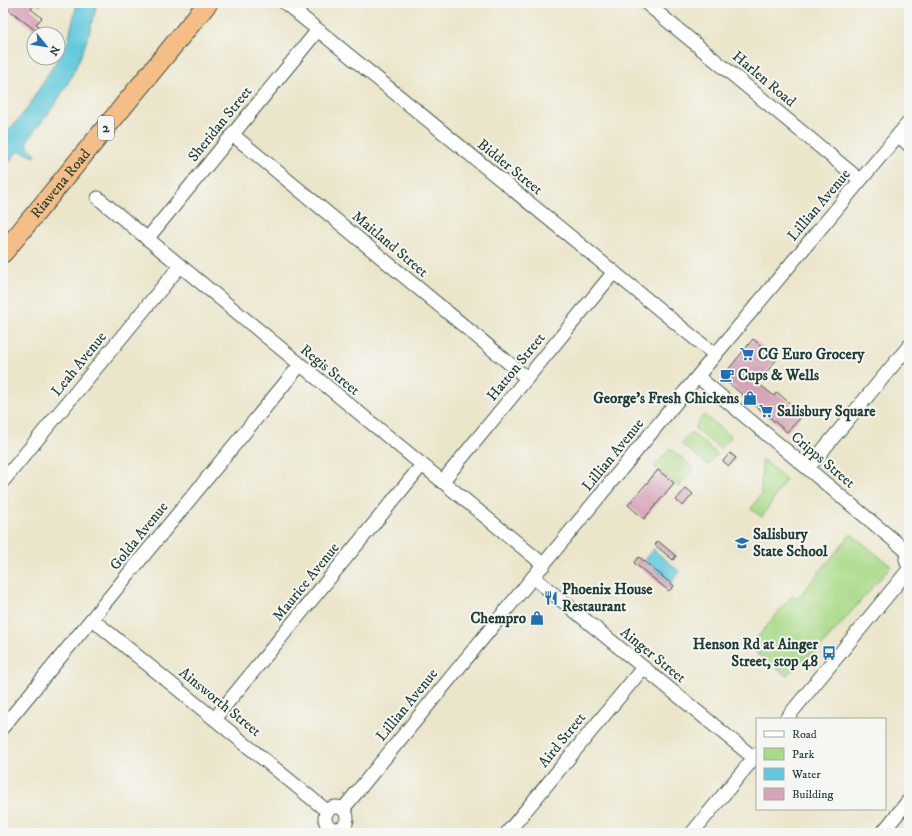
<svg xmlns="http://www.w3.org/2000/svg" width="912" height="836" font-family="'IM FELL DW Pica',serif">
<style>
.green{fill:#aada88;stroke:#648c5e}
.water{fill:#60c9db;stroke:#408388}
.building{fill:#d6a4b8}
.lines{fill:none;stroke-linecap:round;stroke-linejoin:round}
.minor-casing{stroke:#3e564a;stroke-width:15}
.highway-casing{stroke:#3e564a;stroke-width:21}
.minor{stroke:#fff;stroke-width:13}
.highway{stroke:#f6be87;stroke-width:19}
.labels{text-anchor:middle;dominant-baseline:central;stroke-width:4;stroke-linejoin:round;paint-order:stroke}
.shield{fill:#f6f6f2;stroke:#60746d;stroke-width:1}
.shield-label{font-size:14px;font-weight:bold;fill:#1f3d34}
.street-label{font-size:15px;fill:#1f3d34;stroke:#f6f6f2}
.poi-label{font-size:15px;font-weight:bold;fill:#1f3d34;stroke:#f6f6f2;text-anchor:start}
</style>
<rect width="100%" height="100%" fill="#f6f6f2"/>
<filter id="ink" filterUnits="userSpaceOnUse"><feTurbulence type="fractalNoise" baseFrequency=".025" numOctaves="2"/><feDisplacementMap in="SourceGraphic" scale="8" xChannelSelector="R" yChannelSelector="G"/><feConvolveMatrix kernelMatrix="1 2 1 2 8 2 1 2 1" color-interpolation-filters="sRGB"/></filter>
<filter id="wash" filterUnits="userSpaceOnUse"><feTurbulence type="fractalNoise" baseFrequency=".012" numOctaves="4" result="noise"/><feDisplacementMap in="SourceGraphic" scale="16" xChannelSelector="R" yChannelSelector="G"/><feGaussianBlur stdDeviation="0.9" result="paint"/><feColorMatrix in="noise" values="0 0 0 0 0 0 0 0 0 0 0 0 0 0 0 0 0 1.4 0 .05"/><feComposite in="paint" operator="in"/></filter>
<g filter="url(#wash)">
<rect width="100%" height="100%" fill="#ebe5ca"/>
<g class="green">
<polygon points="704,415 731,437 720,449 694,428"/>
<polygon points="691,432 717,454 708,465 681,444"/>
<polygon points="670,448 694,468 679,487 654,467"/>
<polygon points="762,459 786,479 762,517 751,509 761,494"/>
<polygon points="851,534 891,566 818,650 786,675 757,654 756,639 792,596 797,599"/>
</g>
<g class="water">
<path d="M 77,3 L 97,3 C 89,40 75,76 53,107 C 45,119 35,129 27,141 L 28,147 L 36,154 L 34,157 L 21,151 L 17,152 L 3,169 L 3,137 L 26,110 L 60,55 L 68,41 Z"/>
<polygon points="653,549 680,572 671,583 644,560"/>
</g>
<g id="blocks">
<g class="building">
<polygon points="3,3 44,3 40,7 35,3 31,9 42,18 36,24 39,27 36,31 3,5"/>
<polygon points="753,339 777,359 764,375 761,373 754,380 774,396 777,392 803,415 787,432 725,380 726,379 723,376"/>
<polygon points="730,453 736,458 729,466 723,461"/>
<polygon points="658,470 674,483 644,519 628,505"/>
<polygon points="686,488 693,494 683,506 676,500"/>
<polygon points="658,541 676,556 673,560 655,545"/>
<polygon points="639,557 674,586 669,591 634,563"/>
</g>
</g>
</g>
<g filter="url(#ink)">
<use href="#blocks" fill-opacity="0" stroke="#3e564a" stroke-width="1"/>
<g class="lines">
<defs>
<g id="minor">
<polyline points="285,3 715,355"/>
<polyline points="646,3 860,180"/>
<polyline points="233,135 527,378"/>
<polyline points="898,135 909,145"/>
<polyline points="98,198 544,565"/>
<polyline points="147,239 318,30"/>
<polyline points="698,377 909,553"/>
<polyline points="808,468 909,346"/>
<polyline points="3,481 180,266"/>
<polyline points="442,482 614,272"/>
<polyline points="533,577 754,758"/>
<polyline points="92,619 327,811"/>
<polyline points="215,718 422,465"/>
<polyline points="786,719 906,573 909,569 906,559 909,552"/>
<polyline points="3,727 300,365"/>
<circle cx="336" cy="818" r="11"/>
<polyline points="343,809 715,355 909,122"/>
<polyline points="507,833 643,668"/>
<polyline points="692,833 757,754"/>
<polyline points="882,833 909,800"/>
</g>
<g id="highway">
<path id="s1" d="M 3,253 L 208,3"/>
</g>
</defs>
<use href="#minor" class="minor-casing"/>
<use href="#highway" class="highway-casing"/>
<use href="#minor" class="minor"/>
<use href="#highway" class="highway"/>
</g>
</g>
<defs>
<symbol id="supermarket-bare" viewBox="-9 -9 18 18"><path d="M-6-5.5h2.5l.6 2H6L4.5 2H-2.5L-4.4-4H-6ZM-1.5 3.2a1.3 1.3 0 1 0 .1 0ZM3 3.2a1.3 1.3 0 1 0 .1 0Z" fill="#1f6fb2" stroke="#f6f6f2" stroke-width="2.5" paint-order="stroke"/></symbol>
<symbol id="cafe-bare" viewBox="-9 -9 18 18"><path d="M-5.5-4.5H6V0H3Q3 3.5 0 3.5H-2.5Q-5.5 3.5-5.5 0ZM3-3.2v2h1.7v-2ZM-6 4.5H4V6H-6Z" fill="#1f6fb2" stroke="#f6f6f2" stroke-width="2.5" paint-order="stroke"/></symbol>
<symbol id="shop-bare" viewBox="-9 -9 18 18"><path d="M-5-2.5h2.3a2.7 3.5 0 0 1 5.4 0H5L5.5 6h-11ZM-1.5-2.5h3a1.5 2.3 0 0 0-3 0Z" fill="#1f6fb2" stroke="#f6f6f2" stroke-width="2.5" paint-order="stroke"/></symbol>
<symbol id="school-bare" viewBox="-9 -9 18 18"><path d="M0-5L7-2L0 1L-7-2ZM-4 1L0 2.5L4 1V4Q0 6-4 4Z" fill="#1f6fb2" stroke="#f6f6f2" stroke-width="2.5" paint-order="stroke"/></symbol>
<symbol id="restaurant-bare" viewBox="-9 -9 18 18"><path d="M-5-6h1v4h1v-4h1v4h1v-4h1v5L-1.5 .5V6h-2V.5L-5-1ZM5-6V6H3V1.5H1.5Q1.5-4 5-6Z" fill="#1f6fb2" stroke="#f6f6f2" stroke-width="2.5" paint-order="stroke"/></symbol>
<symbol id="bus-bare" viewBox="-9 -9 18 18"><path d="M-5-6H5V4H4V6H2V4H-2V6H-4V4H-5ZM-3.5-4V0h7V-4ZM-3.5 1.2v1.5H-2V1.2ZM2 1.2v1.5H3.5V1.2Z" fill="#1f6fb2" stroke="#f6f6f2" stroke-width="2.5" paint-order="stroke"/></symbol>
</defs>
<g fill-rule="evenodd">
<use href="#supermarket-bare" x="737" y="344" width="20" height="20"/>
<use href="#cafe-bare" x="717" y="365" width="20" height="20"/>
<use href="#shop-bare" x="740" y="388" width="20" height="20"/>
<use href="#supermarket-bare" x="756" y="401" width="20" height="20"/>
<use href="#school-bare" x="732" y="533" width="20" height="20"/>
<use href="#restaurant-bare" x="541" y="588" width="20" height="20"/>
<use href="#shop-bare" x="527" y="608" width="20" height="20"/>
<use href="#bus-bare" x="819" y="643" width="20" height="20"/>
</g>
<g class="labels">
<rect class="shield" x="98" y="116" width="16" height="24" rx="3"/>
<g class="shield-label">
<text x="106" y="128">2</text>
</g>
<g class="street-label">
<text transform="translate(764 79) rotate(40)">Harlen Road</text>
<text transform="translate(220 124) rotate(-51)">Sheridan Street</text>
<text transform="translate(510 167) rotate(39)">Bidder Street</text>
<text stroke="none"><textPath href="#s1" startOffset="90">Riawena Road</textPath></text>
<text transform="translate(819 205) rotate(-50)">Lillian Avenue</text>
<text transform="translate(390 244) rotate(40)">Maitland Street</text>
<text transform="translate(79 364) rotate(-51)">Leah Avenue</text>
<text transform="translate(516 367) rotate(-51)">Hatton Street</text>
<text transform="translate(330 370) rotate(39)">Regis Street</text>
<text transform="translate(613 455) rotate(-51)">Lillian Avenue</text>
<text transform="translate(823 460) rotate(40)">Cripps Street</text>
<text transform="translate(139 536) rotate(-51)">Golda Avenue</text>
<text transform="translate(306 582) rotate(-51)">Maurice Avenue</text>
<text transform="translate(653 655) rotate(39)">Ainger Street</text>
<text transform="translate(220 702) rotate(39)">Ainsworth Street</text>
<text transform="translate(407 705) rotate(-51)">Lillian Avenue</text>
<text transform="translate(562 740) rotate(-51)">Aird Street</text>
</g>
<g class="poi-label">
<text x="758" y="354">CG Euro Grocery</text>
<text x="738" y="375">Cups &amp; Wells</text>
<text x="739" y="398" text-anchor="end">George's Fresh Chickens</text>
<text x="777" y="411">Salisbury Square</text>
<text x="753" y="534">Salisbury<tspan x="753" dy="17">State School</tspan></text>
<text x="562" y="589">Phoenix House<tspan x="562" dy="17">Restaurant</tspan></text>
<text x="526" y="618" text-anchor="end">Chempro</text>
<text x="818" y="644" text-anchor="end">Henson Rd at Ainger<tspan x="818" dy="17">Street, stop 48</tspan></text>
</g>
</g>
<rect width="912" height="836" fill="none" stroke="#f6f6f2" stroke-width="16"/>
<rect x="756" y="718" width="130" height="92" fill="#f6f6f2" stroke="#a0aca6"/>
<rect x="764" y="731" width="20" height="6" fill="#ffffff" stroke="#a0aca6"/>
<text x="792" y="738" font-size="12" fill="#1f3d34">Road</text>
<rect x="764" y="748" width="20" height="12" fill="#aada88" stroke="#a0aca6"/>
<text x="792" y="758" font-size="12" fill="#1f3d34">Park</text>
<rect x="764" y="768" width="20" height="12" fill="#60c9db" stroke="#a0aca6"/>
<text x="792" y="778" font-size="12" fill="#1f3d34">Water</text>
<rect x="764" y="788" width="20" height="12" fill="#d6a4b8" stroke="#a0aca6"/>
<text x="792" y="798" font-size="12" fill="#1f3d34">Building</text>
<g transform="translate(46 46) rotate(120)"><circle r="19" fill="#f6f6f2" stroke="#a0aca6"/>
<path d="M0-3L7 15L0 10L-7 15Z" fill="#1f6fb2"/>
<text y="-6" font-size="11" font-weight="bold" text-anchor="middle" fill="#1f3d34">N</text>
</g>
</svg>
